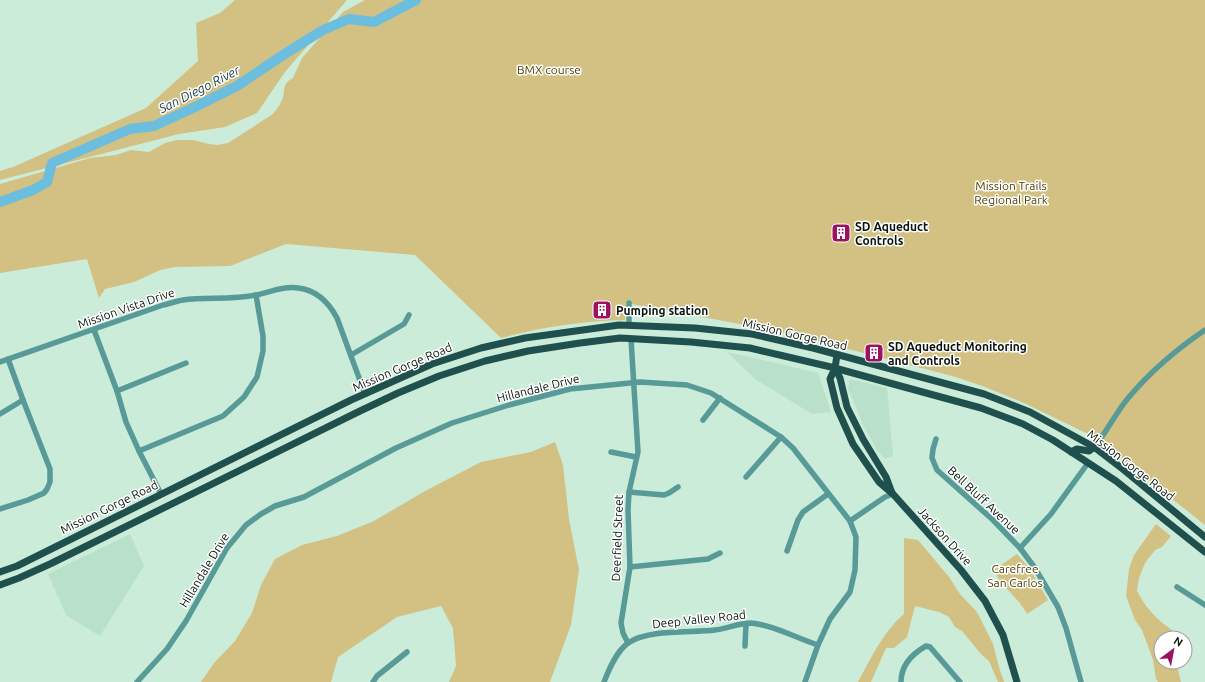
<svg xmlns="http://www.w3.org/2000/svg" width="1205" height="682" font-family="Ubuntu,sans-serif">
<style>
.built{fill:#b9e1c9}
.green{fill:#d3c083}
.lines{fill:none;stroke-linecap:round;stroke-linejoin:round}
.river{stroke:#6bbede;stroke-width:10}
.minor{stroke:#579a97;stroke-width:5.5}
.major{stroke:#20504e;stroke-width:7}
.labels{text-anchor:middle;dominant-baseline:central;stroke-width:3;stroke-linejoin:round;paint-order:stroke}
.park-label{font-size:12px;fill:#514107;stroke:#fff}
.poi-label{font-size:12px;font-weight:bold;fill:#08130c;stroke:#fff;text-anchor:start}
.street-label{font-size:12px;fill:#08130c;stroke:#fff}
.water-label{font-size:13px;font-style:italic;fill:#143a48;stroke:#fff}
</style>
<rect width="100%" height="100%" fill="#cbecd8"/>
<g class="built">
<polygon points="727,352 818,373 831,412 812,414 755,379"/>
<polygon points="850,379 887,388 893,456 885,459 877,450 863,425 848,388"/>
<polygon points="130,534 144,566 100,636 66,615 48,574"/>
</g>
<g class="green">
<polygon points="235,0 347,0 285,72 257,113 225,127 179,134 0,180 0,171 13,167 146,108 198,61 196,23 220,13"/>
<path d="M 365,0 L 1205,0 L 1205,525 L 1109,449 L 1088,434 L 1024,403 L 985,387 L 956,377 L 802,337 L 745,325 L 626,303 L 625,320 C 583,321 542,327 501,338 L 415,255 L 286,244 L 230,266 L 175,267 L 160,270 L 134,282 L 105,289 L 99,298 L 87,259 L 0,273 L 0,184 L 90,158 L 116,155 L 131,150 L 149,152 L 165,143 L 177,140 L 193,140 L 209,144 L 218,145 L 228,143 L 273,114 C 276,110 280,105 282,100 C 286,90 281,84 293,78 L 302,58 L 343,12 Z"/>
<polygon points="555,442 563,465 569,519 579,570 571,625 550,682 449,682 456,666 453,628 441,606 397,617 338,657 331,682 201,682 214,663 235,641 252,613 261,585 275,559 302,545 337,536 374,521 425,491 481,462 531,452"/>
<path d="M 1156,524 L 1171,536 L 1162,547 L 1155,550 L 1145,563 L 1139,578 L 1137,591 C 1145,607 1157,620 1172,630 L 1171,638 L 1161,638 L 1161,662 L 1176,662 L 1181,682 L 1158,682 L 1156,679 L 1153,660 L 1148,646 L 1142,630 L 1135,620 L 1126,596 L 1129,569 L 1134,555 Z"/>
<path d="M 904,538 L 918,540 L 949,577 L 960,594 L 977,612 L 993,644 L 999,667 L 1004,682 L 998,682 L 989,661 L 981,654 L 962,631 L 955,627 L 949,617 L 939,612 L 915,606 L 907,637 L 894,648 L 886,648 L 871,682 L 858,682 C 871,658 883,632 904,614 Z"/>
<path d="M 1017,554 L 1029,568 L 1048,600 L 1027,614 C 1018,597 1002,588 994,570 Z"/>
</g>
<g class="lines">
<polyline class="river" points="0,202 33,190 47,182 52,163 130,129 154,126 195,107 237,86 283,55 323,30 349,19 374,22 416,0"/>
<g class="minor">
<polyline points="629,303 629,325"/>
<polyline points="94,330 117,391 126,422 139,451 161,494"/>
<polyline points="351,355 404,324 409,315"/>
<polyline points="8,359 23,400"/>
<path d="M 0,362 L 163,305 C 169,304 176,301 183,300 C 207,297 233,300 256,295 C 270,292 283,286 298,288 C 316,290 329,303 337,318 L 365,394"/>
<polyline points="117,391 186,363"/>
<polyline points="0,414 23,400 50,469 50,482 47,489 44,493 28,500 0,509"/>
<polyline points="703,420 720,398"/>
<polyline points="936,439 933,449 932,458 937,470 993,520 1020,548 1035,568 1058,607 1066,628 1081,682"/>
<path d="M 1094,447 C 1107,432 1116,412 1129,397 C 1151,371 1177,349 1205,330"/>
<polyline points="139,451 223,416 244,397 257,377 263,351 263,336 256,295"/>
<polyline points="611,452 636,457"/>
<polyline points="746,477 781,437"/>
<polyline points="629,492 664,495 669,493 678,487"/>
<polyline points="850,521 885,497 893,494"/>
<polyline points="1020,548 1051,514 1088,463"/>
<polyline points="787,551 798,520 803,512 828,494"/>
<polyline points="630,567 708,559 720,553"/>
<polyline points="1177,587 1205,605"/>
<polyline points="628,643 623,633 621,623 630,567 628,510 629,492 638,452 631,339"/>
<polyline points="745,646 746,624"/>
<polyline points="137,682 167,649 186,621 227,548 246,525 261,514 275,506 304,497 396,448 452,423 509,405 570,389 640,382 687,385 711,393 781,437 793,448 850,521 856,537 855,570 850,592 830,619 818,645 805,682"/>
<polyline points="373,682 377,676 407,652"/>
<path d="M 604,682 C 609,669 616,652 628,643 C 648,629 691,633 715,630 C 727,629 738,623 751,623 C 773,625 796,638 818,645"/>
<path d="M 901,682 C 901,665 912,654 926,646 L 930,647 L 960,682"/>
</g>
<g class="major">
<polyline points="837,355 835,368 830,379 837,408 853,444 879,482 893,494 961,570 985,601 1003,635 1017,682"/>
<polyline points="835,368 840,378 847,407 863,439 886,477 892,493"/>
<polyline points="1071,452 1077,449 1089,451 1094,447"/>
<polyline points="0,572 17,566 351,400 432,364 481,348 525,338 619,325 695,328 752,334 813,348 984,394 1030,412 1094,447 1124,470 1205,537"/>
<polyline points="0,585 19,578 50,564 360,411 398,393 439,376 485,361 528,351 580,343 620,338 691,342 750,348 831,367 981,408 1023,424 1053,440 1116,481 1205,552"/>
</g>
</g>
<defs>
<symbol id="building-square" viewBox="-11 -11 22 22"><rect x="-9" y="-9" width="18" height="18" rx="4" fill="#9c1262" stroke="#fff"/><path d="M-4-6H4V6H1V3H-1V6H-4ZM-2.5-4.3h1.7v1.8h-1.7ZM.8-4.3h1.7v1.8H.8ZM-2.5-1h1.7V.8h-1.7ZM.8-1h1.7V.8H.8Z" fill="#fff"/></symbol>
</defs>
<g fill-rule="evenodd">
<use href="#building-square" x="830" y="222" width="22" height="22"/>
<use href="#building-square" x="591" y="299" width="22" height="22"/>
<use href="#building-square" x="863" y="342" width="22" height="22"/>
</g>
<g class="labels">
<g class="park-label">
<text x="549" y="69">BMX course</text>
<text x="1011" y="185">Mission Trails<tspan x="1011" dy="14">Regional Park</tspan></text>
<text x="1015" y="568">Carefree<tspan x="1015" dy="14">San Carlos</tspan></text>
</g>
<g class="poi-label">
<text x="855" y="226">SD Aqueduct<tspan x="855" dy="14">Controls</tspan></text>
<text x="616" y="310">Pumping station</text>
<text x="888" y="346">SD Aqueduct Monitoring<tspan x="888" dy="14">and Controls</tspan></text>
</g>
<g class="street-label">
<text transform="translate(126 308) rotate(-19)">Mission Vista Drive</text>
<text transform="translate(795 334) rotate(13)">Mission Gorge Road</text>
<text transform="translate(402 367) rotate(-23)">Mission Gorge Road</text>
<text transform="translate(538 388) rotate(-14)">Hillandale Drive</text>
<text transform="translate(1131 465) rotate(38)">Mission Gorge Road</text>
<text transform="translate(984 500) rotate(43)">Bell Bluff Avenue</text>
<text transform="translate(109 507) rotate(-26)">Mission Gorge Road</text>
<text transform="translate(945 536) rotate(48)">Jackson Drive</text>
<text transform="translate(617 538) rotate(-88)">Deerfield Street</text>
<text transform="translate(204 570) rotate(-59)">Hillandale Drive</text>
<text transform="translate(699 619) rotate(-6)">Deep Valley Road</text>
</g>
<g class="water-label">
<text transform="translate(199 89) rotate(-27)">San Diego River</text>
</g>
</g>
<g transform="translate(1173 650) rotate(32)"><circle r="19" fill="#ffffff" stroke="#9ca19e"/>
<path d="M0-3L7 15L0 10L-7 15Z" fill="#9c1262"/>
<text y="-6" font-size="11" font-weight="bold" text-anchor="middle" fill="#08130c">N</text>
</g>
</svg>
